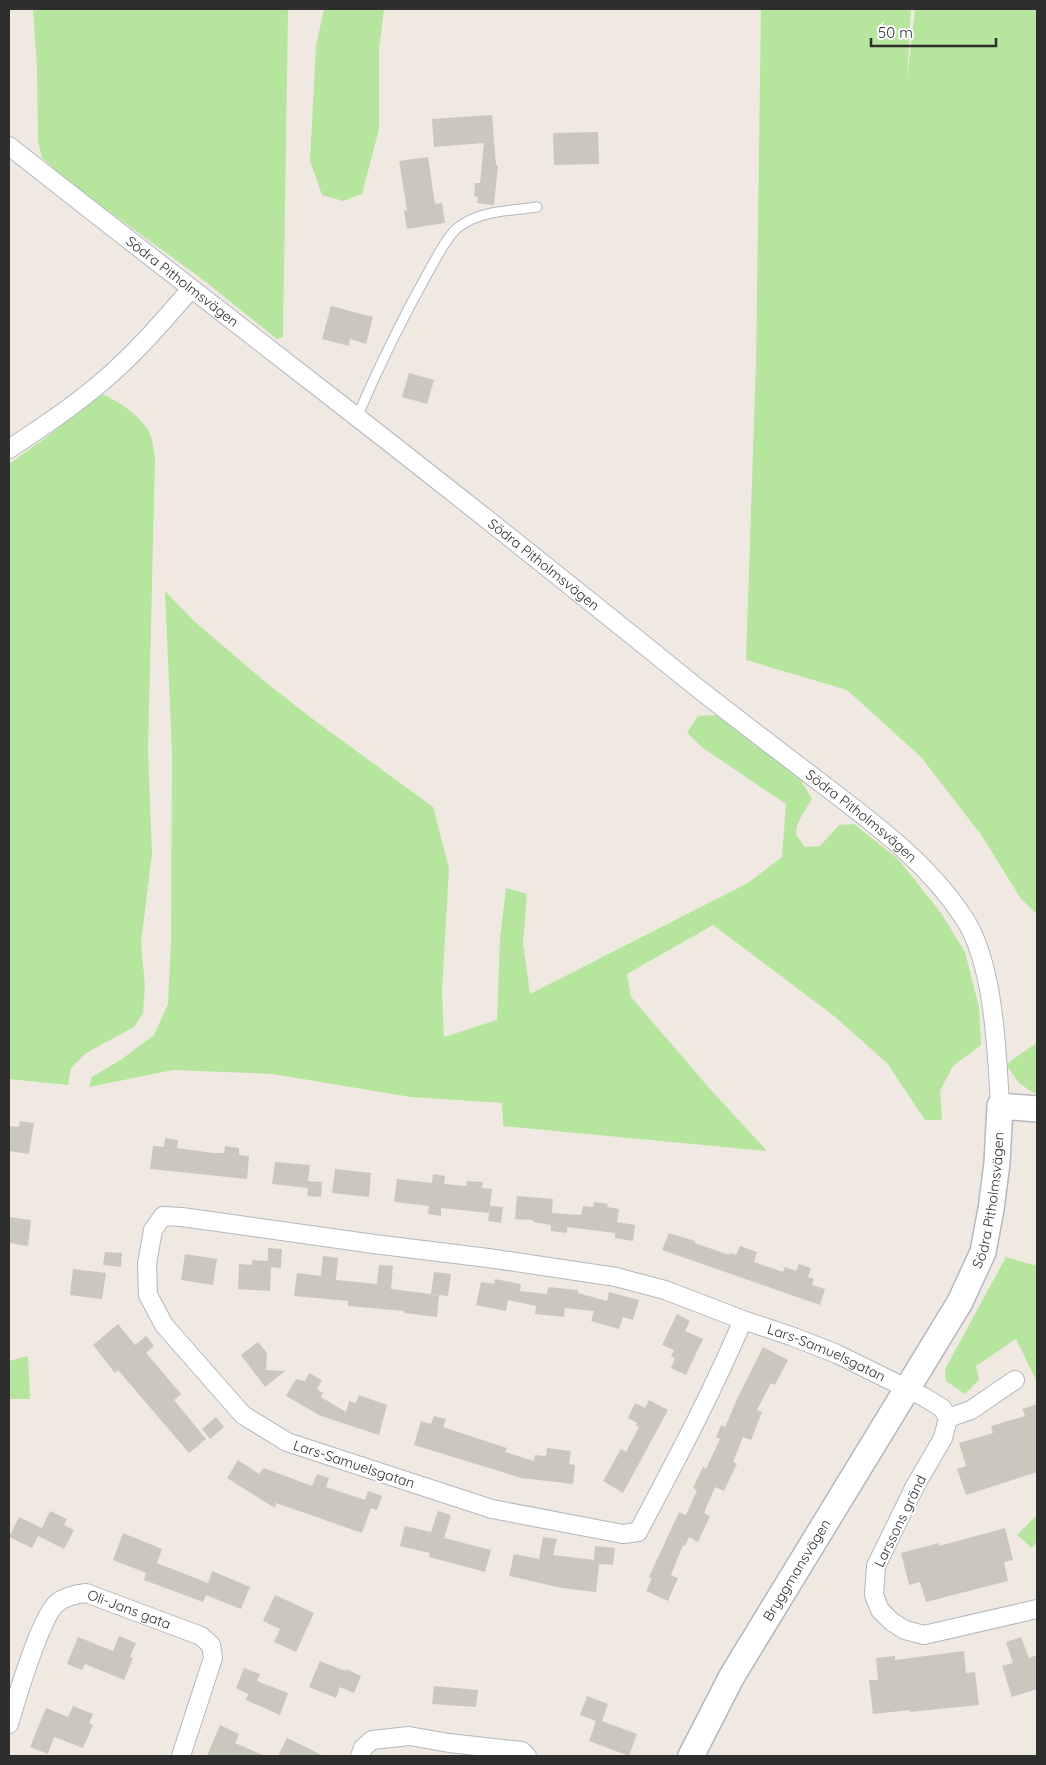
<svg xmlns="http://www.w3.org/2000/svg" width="1046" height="1765" font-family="Quicksand,sans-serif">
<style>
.green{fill:#b6e59e}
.building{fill:#cbc7bf}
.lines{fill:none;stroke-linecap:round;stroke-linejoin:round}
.lane-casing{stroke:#b4b7c1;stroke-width:11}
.street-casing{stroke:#b4b7c1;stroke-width:20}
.secondary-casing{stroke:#b4b7c1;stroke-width:28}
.lane{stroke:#fff;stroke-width:9}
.street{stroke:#fff;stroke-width:18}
.secondary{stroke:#fff;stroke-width:25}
.labels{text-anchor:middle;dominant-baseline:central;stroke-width:4.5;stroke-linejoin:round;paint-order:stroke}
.street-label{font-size:14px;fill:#2e2e2e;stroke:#fff}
</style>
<rect width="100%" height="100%" fill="#efe9e1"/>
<g class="green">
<polygon points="33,9 288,9 283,337 277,339 206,282 77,188 42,158 38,141 37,68"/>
<polygon points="324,9 384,9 379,49 379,129 362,194 343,201 322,195 310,161 316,46"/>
<polygon points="761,9 911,9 907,80 915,9 1037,9 1037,914 1021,899 982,836 921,757 847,690 746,660 756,362"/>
<path d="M 100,393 C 118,401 138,414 148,430 C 153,438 153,449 155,458 L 148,751 L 152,853 L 141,943 L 145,986 L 143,1013 L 134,1027 L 86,1053 L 71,1068 L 68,1085 L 9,1079 L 9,464 L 48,436 Z"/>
<polygon points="165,591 194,621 263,680 310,717 433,807 449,868 442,992 444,1037 497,1020 500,938 506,888 527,894 523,943 530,994 748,883 782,857 786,804 703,748 687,733 698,716 719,715 753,744 797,774 812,799 802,815 797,826 796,835 805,847 820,846 839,825 854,824 898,859 941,913 965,952 979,1007 981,1045 953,1066 940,1091 942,1120 925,1120 887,1063 834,1016 713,925 627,974 631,997 711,1090 767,1151 503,1126 502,1103 411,1097 273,1074 173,1070 89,1087 92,1077 122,1059 154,1035 168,1004 171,941 172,753"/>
<path d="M 1037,1042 L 1037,1095 L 1020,1084 L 1007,1066 C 1009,1060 1030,1049 1037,1042 Z"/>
<polygon points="1006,1257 1037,1266 1037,1382 1016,1339 976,1366 979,1380 965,1394 946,1381 945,1369"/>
<polygon points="28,1356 30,1399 9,1399 9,1361"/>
<polygon points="1037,1515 1037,1541 1032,1548 1017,1535"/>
</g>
<g class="building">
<polygon points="492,115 496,165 498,165 494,205 477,203 478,197 474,196 475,183 480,183 484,143 434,147 432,119"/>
<polygon points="598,132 599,164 554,165 553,133"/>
<polygon points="428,157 435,204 442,203 445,223 407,229 404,211 407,210 399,161"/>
<polygon points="331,306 373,317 366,344 350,339 349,346 322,339"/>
<polygon points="409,373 434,380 427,404 402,397"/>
<polygon points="20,1121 34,1123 29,1154 9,1151 9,1126 19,1127"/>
<polygon points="165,1138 178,1140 177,1148 213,1153 224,1153 225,1146 239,1148 239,1155 249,1156 247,1179 150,1169 153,1146 164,1147"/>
<polygon points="275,1162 310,1165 308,1181 322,1182 321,1197 307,1196 308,1188 272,1184"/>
<polygon points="335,1169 371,1173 369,1197 332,1193"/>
<polygon points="433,1174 445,1176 444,1184 467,1186 467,1181 483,1182 482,1188 492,1189 490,1206 503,1207 501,1223 488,1221 490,1209 489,1213 441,1208 441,1216 428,1214 429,1206 394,1202 397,1179 432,1183"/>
<polygon points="517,1196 553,1199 552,1213 581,1215 583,1206 593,1207 594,1202 608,1204 607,1207 619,1209 617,1222 635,1225 633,1241 615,1238 615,1233 567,1227 567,1233 551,1231 551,1225 533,1222 533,1220 515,1219"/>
<polygon points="9,1217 31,1220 28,1246 9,1243"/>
<polygon points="669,1233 695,1241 695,1243 729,1255 730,1253 736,1255 740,1246 757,1252 754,1262 783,1272 785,1267 796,1271 799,1264 811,1268 808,1277 814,1279 812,1285 825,1289 820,1305 662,1250"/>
<polygon points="268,1248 282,1249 281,1268 271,1267 270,1291 238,1289 239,1264 252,1265 252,1260 268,1261"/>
<polygon points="105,1252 122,1253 121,1267 103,1265"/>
<polygon points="185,1254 217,1259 213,1285 181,1280"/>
<polygon points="323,1256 338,1258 336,1280 377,1284 379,1265 393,1266 391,1289 439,1295 437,1317 404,1313 404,1311 348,1306 348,1301 294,1296 297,1273 321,1276"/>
<polygon points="73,1269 106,1273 102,1299 70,1295"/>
<polygon points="434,1272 451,1274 448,1296 431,1294"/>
<polygon points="495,1279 521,1284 520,1291 547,1294 548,1287 578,1290 578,1293 607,1301 609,1292 639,1300 633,1320 623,1317 619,1329 591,1321 594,1311 565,1308 564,1317 535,1314 536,1306 508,1300 506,1311 476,1305 481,1282 494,1284"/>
<polygon points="677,1314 690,1321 685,1331 703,1339 686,1375 671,1368 675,1358 671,1356 674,1350 662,1345"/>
<polygon points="118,1324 135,1345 146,1336 154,1346 146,1353 181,1394 174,1400 206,1439 189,1453 118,1370 115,1373 93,1345"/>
<polygon points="258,1342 267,1353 266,1370 285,1371 265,1387 241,1355"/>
<polygon points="763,1347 788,1360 775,1385 771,1383 757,1410 762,1412 751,1440 743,1437 733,1462 737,1464 724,1491 715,1487 704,1513 710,1516 698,1542 689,1537 685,1546 683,1545 671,1575 678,1578 668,1601 646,1591 652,1578 649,1577 679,1512 686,1515 697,1490 693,1488 703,1467 706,1469 720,1439 716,1437 721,1425 725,1427 738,1397"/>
<polygon points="309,1373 322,1380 317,1389 323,1393 321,1397 346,1412 349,1401 356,1403 359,1395 387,1405 379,1435 321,1416 286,1396 296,1379 305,1381"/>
<polygon points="649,1400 668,1410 623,1493 603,1481 621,1449 626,1452 639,1427 636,1426 637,1423 628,1418 635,1403 645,1408"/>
<polygon points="1037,1404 1037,1472 966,1495 957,1469 966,1466 959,1443 993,1433 991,1426 1025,1416 1022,1409"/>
<polygon points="434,1416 446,1419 443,1427 507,1448 505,1452 534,1461 535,1455 546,1456 547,1448 571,1451 569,1464 575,1465 573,1484 521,1478 414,1445 421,1421 431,1424"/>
<polygon points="216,1417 224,1427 210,1439 202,1429"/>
<polygon points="238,1460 259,1474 264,1468 312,1486 317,1474 329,1478 326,1487 365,1500 368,1491 382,1496 377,1510 371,1508 362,1533 276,1503 275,1508 227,1478"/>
<polygon points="50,1511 67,1519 64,1525 74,1530 64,1549 38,1536"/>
<polygon points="438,1511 451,1515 444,1538 491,1550 485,1572 429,1557 430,1553 400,1546 405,1526 431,1532"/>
<polygon points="19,1517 42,1528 32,1548 9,1537"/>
<polygon points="1005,1528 1013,1560 1004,1562 1008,1581 926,1602 920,1582 909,1585 901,1553 939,1543 939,1546"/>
<polygon points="123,1533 162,1549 157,1563 208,1583 212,1571 250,1587 241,1609 206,1595 203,1602 144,1580 146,1573 113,1560"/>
<polygon points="543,1537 557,1539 553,1555 594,1560 595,1546 615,1548 613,1565 599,1564 596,1592 562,1588 509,1576 514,1554 539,1559"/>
<polygon points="275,1595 314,1613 296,1652 274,1642 280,1629 263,1621"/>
<polygon points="119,1636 136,1643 130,1657 133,1658 124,1680 85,1664 82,1670 67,1664 78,1637 113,1651"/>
<polygon points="1021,1637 1029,1658 1037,1655 1037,1689 1012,1697 1002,1666 1013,1663 1006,1642"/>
<polygon points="964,1651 966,1673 975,1672 979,1705 910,1712 910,1710 873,1714 869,1680 878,1680 876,1658 895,1656 895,1660"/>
<polygon points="320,1661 345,1671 346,1669 361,1676 354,1693 340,1687 336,1698 309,1687"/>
<polygon points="244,1668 260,1674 257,1681 288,1693 280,1715 246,1700 248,1694 236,1688"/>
<polygon points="434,1686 478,1690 476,1707 432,1704"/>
<polygon points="587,1696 608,1704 602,1721 637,1734 629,1756 589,1741 596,1721 580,1715"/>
<polygon points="73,1706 93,1714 89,1723 93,1725 83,1748 54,1737 48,1754 30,1747 46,1708 68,1717"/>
<polygon points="220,1725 239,1734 235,1743 265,1756 207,1756"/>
<polygon points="287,1738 324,1756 278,1756"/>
</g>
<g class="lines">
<defs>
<path id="lane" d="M 357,417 C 379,366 403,317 430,269 C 437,257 448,234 460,226 C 482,210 512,211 537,207"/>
<g id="street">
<path id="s1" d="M 9,146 C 123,236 238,324 353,414 C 470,505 585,597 700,690 C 741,722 783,754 825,786 C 876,825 929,864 964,918 C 994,963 997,1052 1000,1106"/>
<path d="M 9,449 C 42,427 74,406 104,380 C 136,353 164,320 191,289"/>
<path id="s2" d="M 743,1320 C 712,1393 675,1462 638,1532 L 623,1534 L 492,1509 L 287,1442 L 243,1415 L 164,1325 L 148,1295 L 147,1264 L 153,1230 L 163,1216 L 182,1217 L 374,1244 L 488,1258 L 616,1277 L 665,1290 L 743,1320 L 791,1336 L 837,1354 L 924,1397 L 942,1408 L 948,1418 L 943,1438 L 915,1486 L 876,1566 L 874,1595 L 880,1610 L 892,1622 L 905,1630 L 924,1635 L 1037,1609"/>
<polyline points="948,1418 971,1410 1015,1380"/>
<path id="s3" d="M 9,1724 C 16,1700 41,1616 57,1603 C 66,1596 76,1594 86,1593 L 201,1636 L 211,1645 L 213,1658 L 181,1756"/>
<polyline points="360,1756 363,1748 372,1740 409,1736 449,1743 522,1751 527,1756"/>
</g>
<g id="secondary">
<path id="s4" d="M 691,1756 L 732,1676 L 960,1302 L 983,1252 L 991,1209 L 997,1163 L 1000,1106 L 1037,1109"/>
</g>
</defs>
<use href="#lane" class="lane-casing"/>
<use href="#street" class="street-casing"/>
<use href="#secondary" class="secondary-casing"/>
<use href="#lane" class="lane"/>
<use href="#street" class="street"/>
<use href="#secondary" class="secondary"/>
</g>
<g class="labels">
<g class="street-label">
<text stroke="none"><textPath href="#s1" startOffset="220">Södra Pitholmsvägen</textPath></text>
<text stroke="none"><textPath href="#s1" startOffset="679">Södra Pitholmsvägen</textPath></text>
<text stroke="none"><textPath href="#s1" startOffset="1084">Södra Pitholmsvägen</textPath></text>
<text stroke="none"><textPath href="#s4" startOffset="635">Södra Pitholmsvägen</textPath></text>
<text stroke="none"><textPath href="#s2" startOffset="1570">Lars-Samuelsgatan</textPath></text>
<text transform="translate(354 1464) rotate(18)">Lars-Samuelsgatan</text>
<text transform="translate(900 1521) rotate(-64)">Larssons gränd</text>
<text stroke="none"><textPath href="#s4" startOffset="214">Bryggmansvägen</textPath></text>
<text stroke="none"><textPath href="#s3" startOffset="208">Oli-Jans gata</textPath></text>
</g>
</g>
<rect width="1046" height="1765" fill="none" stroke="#2e2e2e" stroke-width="20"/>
<path d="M871 38v8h125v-8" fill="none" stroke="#2e2e2e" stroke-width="2.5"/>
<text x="878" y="38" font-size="15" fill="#2e2e2e" stroke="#ffffff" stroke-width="4" paint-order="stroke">50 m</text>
</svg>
